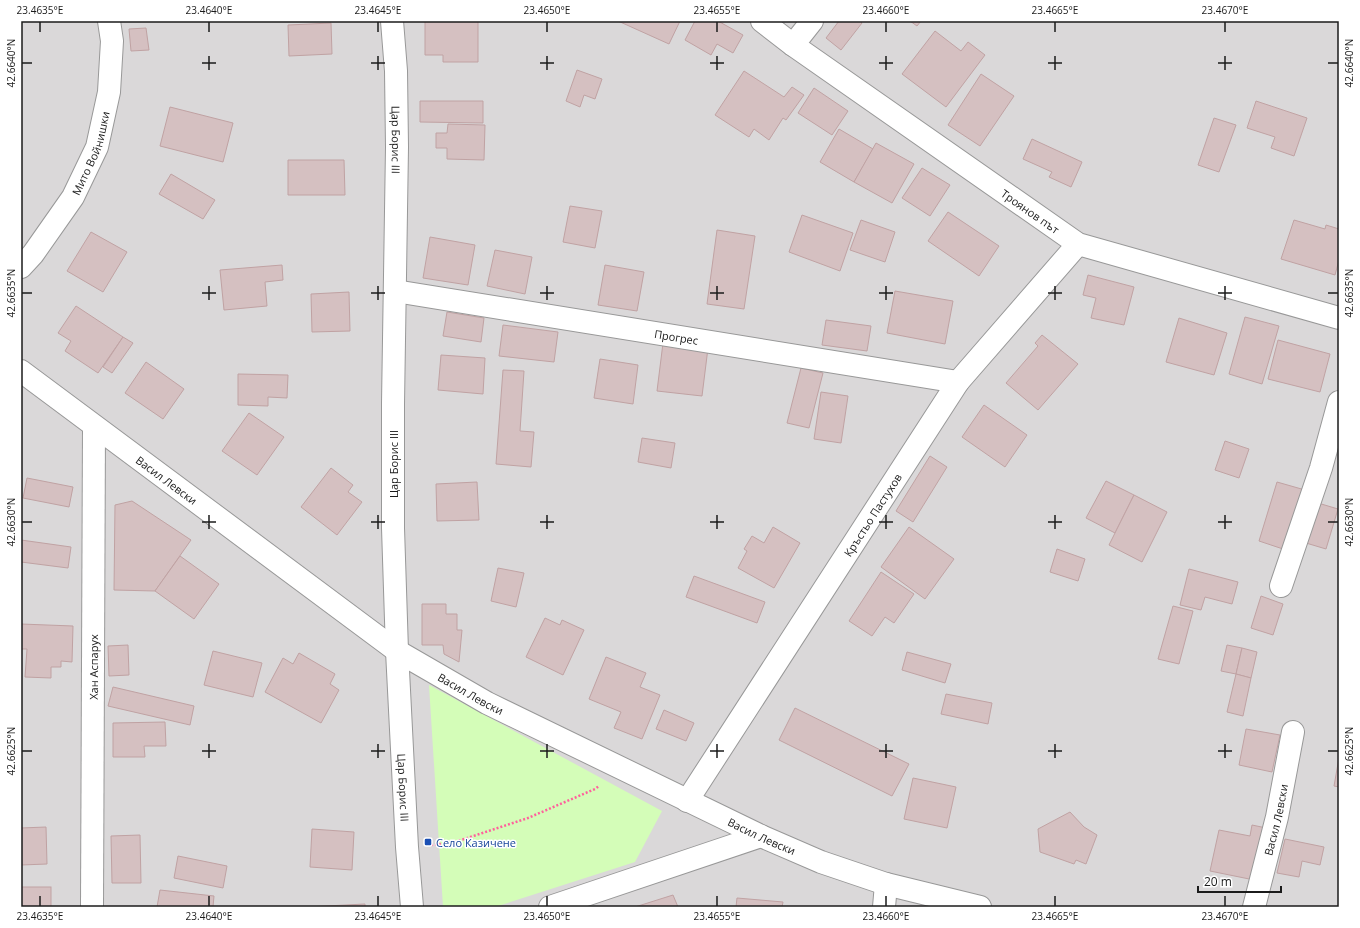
<svg xmlns="http://www.w3.org/2000/svg" width="1360" height="928" font-family="'Open Sans',sans-serif">
<style>
.residential{fill:#dad8d9}
.park{fill:#d4fdb8}
.building{fill:#d5c0c1;stroke:#c0a2a3}
.lines{fill:none;stroke-linecap:round;stroke-linejoin:round}
.minor-casing{stroke:#989898;stroke-width:24}
.path{stroke:#ff609c;stroke-width:2.5;stroke-dasharray:2 2;stroke-linecap:butt}
.minor{stroke:#fff;stroke-width:22}
.ticks{fill:none;stroke:#1b1b1b;stroke-width:1.5}
.transit-dot{fill:#1a4fb4;stroke:#fff;stroke-width:1.5}
.labels{text-anchor:middle;dominant-baseline:central;stroke-width:3;stroke-linejoin:round;paint-order:stroke}
.street-label{font-size:11px;fill:#1b1b1b;stroke:#fff}
.transit-label{font-size:11px;fill:#164399;stroke:#fff;text-anchor:start}
.neatline{fill:none;stroke:#1b1b1b;stroke-width:1.5}
.ticks-label{font-size:10px;text-anchor:middle;fill:#1b1b1b}
</style>
<rect width="100%" height="100%" fill="#eee3e0"/>
<rect class="residential" x="21" y="21" width="1318" height="886"/>
<polygon class="park" points="429,685 662,811 635,862 495,907 443,907"/>
<g class="building">
<polygon points="425,21 478,21 478,62 443,62 443,55 425,55"/>
<polygon points="618,21 680,21 669,44"/>
<polygon points="695,21 718,21 743,35 733,53 717,44 711,55 685,40"/>
<polygon points="839,21 860,21 862,23 841,50 826,38"/>
<polygon points="910,21 921,21 917,26"/>
<polygon points="331,23 332,54 289,56 288,25"/>
<polygon points="146,28 149,50 131,51 129,29"/>
<polygon points="935,31 961,51 968,42 985,55 946,107 902,74"/>
<polygon points="577,70 602,79 595,99 584,95 580,107 566,101"/>
<polygon points="744,71 784,97 792,87 804,95 786,120 783,118 769,140 754,129 749,137 715,115"/>
<polygon points="981,74 1014,96 980,146 948,125"/>
<polygon points="814,88 848,111 832,135 798,113"/>
<polygon points="420,101 483,101 483,123 420,122"/>
<polygon points="1256,101 1307,118 1294,156 1271,148 1275,137 1247,128"/>
<polygon points="170,107 233,123 223,162 160,146"/>
<polygon points="1214,118 1236,125 1219,172 1198,165"/>
<polygon points="448,124 485,125 484,160 447,159 447,148 436,148 436,133 447,133"/>
<polygon points="839,129 873,149 854,182 820,162"/>
<polygon points="1032,139 1082,162 1071,187 1049,177 1052,172 1023,159"/>
<polygon points="876,143 914,164 892,203 854,182"/>
<polygon points="288,160 344,160 345,195 288,195"/>
<polygon points="922,168 950,185 930,216 902,198"/>
<polygon points="171,174 215,200 203,219 159,194"/>
<polygon points="570,206 602,211 595,248 563,242"/>
<polygon points="948,212 999,246 979,276 928,241"/>
<polygon points="802,215 853,233 840,271 789,252"/>
<polygon points="861,220 895,232 885,262 850,250"/>
<polygon points="1294,220 1325,229 1326,225 1339,229 1339,260 1335,275 1281,259"/>
<polygon points="717,230 755,236 744,309 707,304"/>
<polygon points="91,232 127,252 103,292 67,271"/>
<polygon points="430,237 475,245 468,285 423,278"/>
<polygon points="495,250 532,257 525,294 487,286"/>
<polygon points="282,265 283,280 265,282 267,306 224,310 220,270"/>
<polygon points="605,265 644,272 637,311 598,305"/>
<polygon points="1088,275 1134,287 1124,325 1091,318 1096,298 1083,295"/>
<polygon points="895,291 953,301 945,344 887,333"/>
<polygon points="349,292 350,331 312,332 311,294"/>
<polygon points="76,306 123,337 98,373 65,351 71,341 58,333"/>
<polygon points="447,312 484,318 481,342 443,336"/>
<polygon points="1245,317 1279,326 1262,384 1229,374"/>
<polygon points="1179,318 1227,333 1214,375 1166,362"/>
<polygon points="826,320 871,326 867,351 822,345"/>
<polygon points="503,325 558,332 554,362 499,356"/>
<polygon points="1042,335 1078,364 1038,410 1006,383 1038,346 1035,343"/>
<polygon points="123,337 133,343 112,373 103,367"/>
<polygon points="1278,340 1330,354 1320,392 1268,379"/>
<polygon points="663,343 708,348 702,396 657,391"/>
<polygon points="441,355 485,358 483,394 438,390"/>
<polygon points="600,359 638,365 633,404 594,398"/>
<polygon points="146,362 184,389 163,419 125,393"/>
<polygon points="801,368 823,373 809,428 787,423"/>
<polygon points="503,370 524,371 520,431 534,432 531,467 496,464"/>
<polygon points="238,374 288,375 287,398 268,397 268,406 238,405"/>
<polygon points="821,392 848,396 841,443 814,439"/>
<polygon points="984,405 1027,435 1005,467 962,437"/>
<polygon points="249,413 284,437 257,475 222,451"/>
<polygon points="642,438 675,443 671,468 638,462"/>
<polygon points="1225,441 1249,449 1239,478 1215,470"/>
<polygon points="930,456 947,467 913,522 896,511"/>
<polygon points="331,468 353,485 348,492 362,502 337,535 301,507"/>
<polygon points="27,478 73,487 69,507 23,498"/>
<polygon points="1106,481 1134,495 1115,533 1086,518"/>
<polygon points="477,482 479,520 437,521 436,484"/>
<polygon points="1277,482 1305,490 1286,550 1259,541"/>
<polygon points="1134,495 1167,512 1142,562 1109,545"/>
<polygon points="132,501 191,540 155,591 114,590 115,505"/>
<polygon points="1318,503 1338,509 1326,549 1306,543"/>
<polygon points="773,527 800,543 774,588 738,568 747,551 744,549 752,536 764,543"/>
<polygon points="909,527 954,559 925,599 881,567"/>
<polygon points="21,540 71,547 68,568 21,562"/>
<polygon points="1057,549 1085,559 1078,581 1050,572"/>
<polygon points="180,556 219,584 194,619 155,591"/>
<polygon points="498,568 524,573 516,607 491,601"/>
<polygon points="1189,569 1238,582 1232,604 1205,597 1201,610 1180,605"/>
<polygon points="881,572 914,594 894,623 885,617 872,636 849,621"/>
<polygon points="694,576 765,602 757,623 686,597"/>
<polygon points="1261,596 1283,604 1273,635 1251,628"/>
<polygon points="422,604 446,604 446,614 457,614 457,630 462,630 459,662 444,654 443,645 422,645"/>
<polygon points="1173,606 1193,611 1179,664 1158,659"/>
<polygon points="545,618 560,625 562,620 584,630 563,675 526,657"/>
<polygon points="21,624 73,626 72,662 61,661 61,667 51,667 51,678 25,677 27,649 21,649"/>
<polygon points="128,645 129,675 109,676 108,646"/>
<polygon points="1227,645 1242,648 1236,674 1221,671"/>
<polygon points="1242,648 1257,652 1251,678 1236,674"/>
<polygon points="213,651 262,663 253,697 204,685"/>
<polygon points="907,652 951,664 945,683 902,670"/>
<polygon points="299,653 335,674 330,684 339,690 321,723 265,692 283,658 293,664"/>
<polygon points="606,657 646,673 640,687 660,695 642,739 614,728 621,712 589,699"/>
<polygon points="1236,674 1251,678 1243,716 1227,712"/>
<polygon points="113,687 194,706 190,725 108,706"/>
<polygon points="946,694 992,703 988,724 941,714"/>
<polygon points="795,708 909,764 892,796 779,740"/>
<polygon points="664,710 694,723 686,741 656,729"/>
<polygon points="165,722 166,746 144,746 145,757 113,757 113,723"/>
<polygon points="1246,729 1280,735 1272,772 1239,765"/>
<polygon points="1339,758 1339,787 1334,786"/>
<polygon points="913,778 956,787 947,828 904,819"/>
<polygon points="1070,812 1084,827 1097,835 1086,864 1076,860 1074,864 1040,852 1038,829"/>
<polygon points="1252,825 1271,829 1259,881 1210,871 1219,830 1250,836"/>
<polygon points="46,827 47,864 21,865 21,828"/>
<polygon points="312,829 354,832 352,870 310,867"/>
<polygon points="140,835 141,883 112,883 111,836"/>
<polygon points="1285,839 1324,847 1320,865 1302,861 1299,877 1277,873"/>
<polygon points="178,856 227,866 223,888 174,878"/>
<rect x="21" y="887" width="30" height="20"/>
<polygon points="160,890 214,896 213,907 157,907"/>
<polygon points="673,895 678,907 635,907"/>
<polygon points="737,898 783,902 782,907 736,907"/>
<polygon points="365,904 365,907 307,907"/>
</g>
<g class="lines">
<defs>
<g id="minor">
<path id="s1" d="M 392,21 L 396,71 L 397,147 L 393,404 L 393,528 L 397,651 L 407,847 L 412,907"/>
<path id="s2" d="M 762,21 L 793,45 L 1078,244 L 1339,318"/>
<polyline points="793,45 812,21"/>
<path id="s3" d="M 21,267 L 33,254 L 73,197 L 97,147 L 109,92 L 112,41 L 109,21"/>
<path id="s4" d="M 395,291 L 958,382"/>
<path id="s5" d="M 21,371 L 397,651 L 487,703 L 761,836 L 821,862 L 886,884 L 980,907"/>
<polyline points="1281,586 1321,468 1339,402"/>
<path id="s6" d="M 687,801 L 958,382 L 1078,244"/>
<path id="s7" d="M 92,907 L 94,427"/>
<polyline points="550,907 761,836"/>
<polyline points="884,907 886,884"/>
<path id="s8" d="M 1254,907 L 1277,817 L 1293,732"/>
</g>
</defs>
<use href="#minor" class="minor-casing"/>
<polyline class="path" points="431,845 452,843 528,818 595,789 599,786"/>
<use href="#minor" class="minor"/>
</g>
<path class="ticks" d="M 40,22 L 40,32M 209,22 L 209,32M 378,22 L 378,32M 547,22 L 547,32M 717,22 L 717,32M 886,22 L 886,32M 1055,22 L 1055,32M 1225,22 L 1225,32M 209,56 L 209,70M 378,56 L 378,70M 547,56 L 547,70M 717,56 L 717,70M 886,56 L 886,70M 1055,56 L 1055,70M 1225,56 L 1225,70M 22,63 L 32,63M 202,63 L 216,63M 371,63 L 385,63M 540,63 L 554,63M 710,63 L 724,63M 879,63 L 893,63M 1048,63 L 1062,63M 1218,63 L 1232,63M 1328,63 L 1338,63M 209,286 L 209,300M 378,286 L 378,300M 547,286 L 547,300M 717,286 L 717,300M 886,286 L 886,300M 1055,286 L 1055,300M 1225,286 L 1225,300M 22,293 L 32,293M 202,293 L 216,293M 371,293 L 385,293M 540,293 L 554,293M 710,293 L 724,293M 879,293 L 893,293M 1048,293 L 1062,293M 1218,293 L 1232,293M 1328,293 L 1338,293M 209,515 L 209,529M 378,515 L 378,529M 547,515 L 547,529M 717,515 L 717,529M 886,515 L 886,529M 1055,515 L 1055,529M 1225,515 L 1225,529M 22,522 L 32,522M 202,522 L 216,522M 371,522 L 385,522M 540,522 L 554,522M 710,522 L 724,522M 879,522 L 893,522M 1048,522 L 1062,522M 1218,522 L 1232,522M 1328,522 L 1338,522M 209,744 L 209,758M 378,744 L 378,758M 547,744 L 547,758M 717,744 L 717,758M 886,744 L 886,758M 1055,744 L 1055,758M 1225,744 L 1225,758M 22,751 L 32,751M 202,751 L 216,751M 371,751 L 385,751M 540,751 L 554,751M 710,751 L 724,751M 879,751 L 893,751M 1048,751 L 1062,751M 1218,751 L 1232,751M 1328,751 L 1338,751M 40,896 L 40,906M 209,896 L 209,906M 378,896 L 378,906M 547,896 L 547,906M 717,896 L 717,906M 886,896 L 886,906M 1055,896 L 1055,906M 1225,896 L 1225,906"/>
<rect class="transit-dot" x="424" y="838" width="8" height="8" rx="2"/>
<g class="labels">
<g class="street-label">
<text stroke="none"><textPath href="#s1" startOffset="119">Цар Борис III</textPath></text>
<text stroke="none"><textPath href="#s3" startOffset="135">Мито Войнишки</textPath></text>
<text stroke="none"><textPath href="#s2" startOffset="329">Троянов път</textPath></text>
<text stroke="none"><textPath href="#s4" startOffset="285">Прогрес</textPath></text>
<text transform="translate(393 464) rotate(-90)">Цар Борис III</text>
<text stroke="none"><textPath href="#s5" startOffset="182">Васил Левски</textPath></text>
<text stroke="none"><textPath href="#s6" startOffset="341">Кръстьо Пастухов</textPath></text>
<text stroke="none"><textPath href="#s7" startOffset="240">Хан Аспарух</textPath></text>
<text stroke="none"><textPath href="#s5" startOffset="554">Васил Левски</textPath></text>
<text stroke="none"><textPath href="#s1" startOffset="767">Цар Борис III</textPath></text>
<text stroke="none"><textPath href="#s8" startOffset="90">Васил Левски</textPath></text>
<text stroke="none"><textPath href="#s5" startOffset="878">Васил Левски</textPath></text>
</g>
<g class="transit-label">
<text x="436" y="842">Село Казичене</text>
</g>
</g>
<rect width="1360" height="928" fill="none" stroke="#ffffff" stroke-width="44"/>
<path d="M1198 886v6h83v-6" fill="none" stroke="#1b1b1b" stroke-width="2"/>
<text x="1204" y="886" font-size="12" fill="#1b1b1b" stroke="#ffffff" stroke-width="3" paint-order="stroke">20 m</text>
<rect x="22" y="22" width="1316" height="884" class="neatline"/>
<g class="ticks-label">
<text x="40" y="14">23.4635°E</text>
<text x="209" y="14">23.4640°E</text>
<text x="378" y="14">23.4645°E</text>
<text x="547" y="14">23.4650°E</text>
<text x="717" y="14">23.4655°E</text>
<text x="886" y="14">23.4660°E</text>
<text x="1055" y="14">23.4665°E</text>
<text x="1225" y="14">23.4670°E</text>
<text transform="translate(11 63) rotate(-90)" y="4">42.6640°N</text>
<text transform="translate(1349 63) rotate(-90)" y="4">42.6640°N</text>
<text transform="translate(11 293) rotate(-90)" y="4">42.6635°N</text>
<text transform="translate(1349 293) rotate(-90)" y="4">42.6635°N</text>
<text transform="translate(11 522) rotate(-90)" y="4">42.6630°N</text>
<text transform="translate(1349 522) rotate(-90)" y="4">42.6630°N</text>
<text transform="translate(11 751) rotate(-90)" y="4">42.6625°N</text>
<text transform="translate(1349 751) rotate(-90)" y="4">42.6625°N</text>
<text x="40" y="920">23.4635°E</text>
<text x="209" y="920">23.4640°E</text>
<text x="378" y="920">23.4645°E</text>
<text x="547" y="920">23.4650°E</text>
<text x="717" y="920">23.4655°E</text>
<text x="886" y="920">23.4660°E</text>
<text x="1055" y="920">23.4665°E</text>
<text x="1225" y="920">23.4670°E</text>
</g>
</svg>
